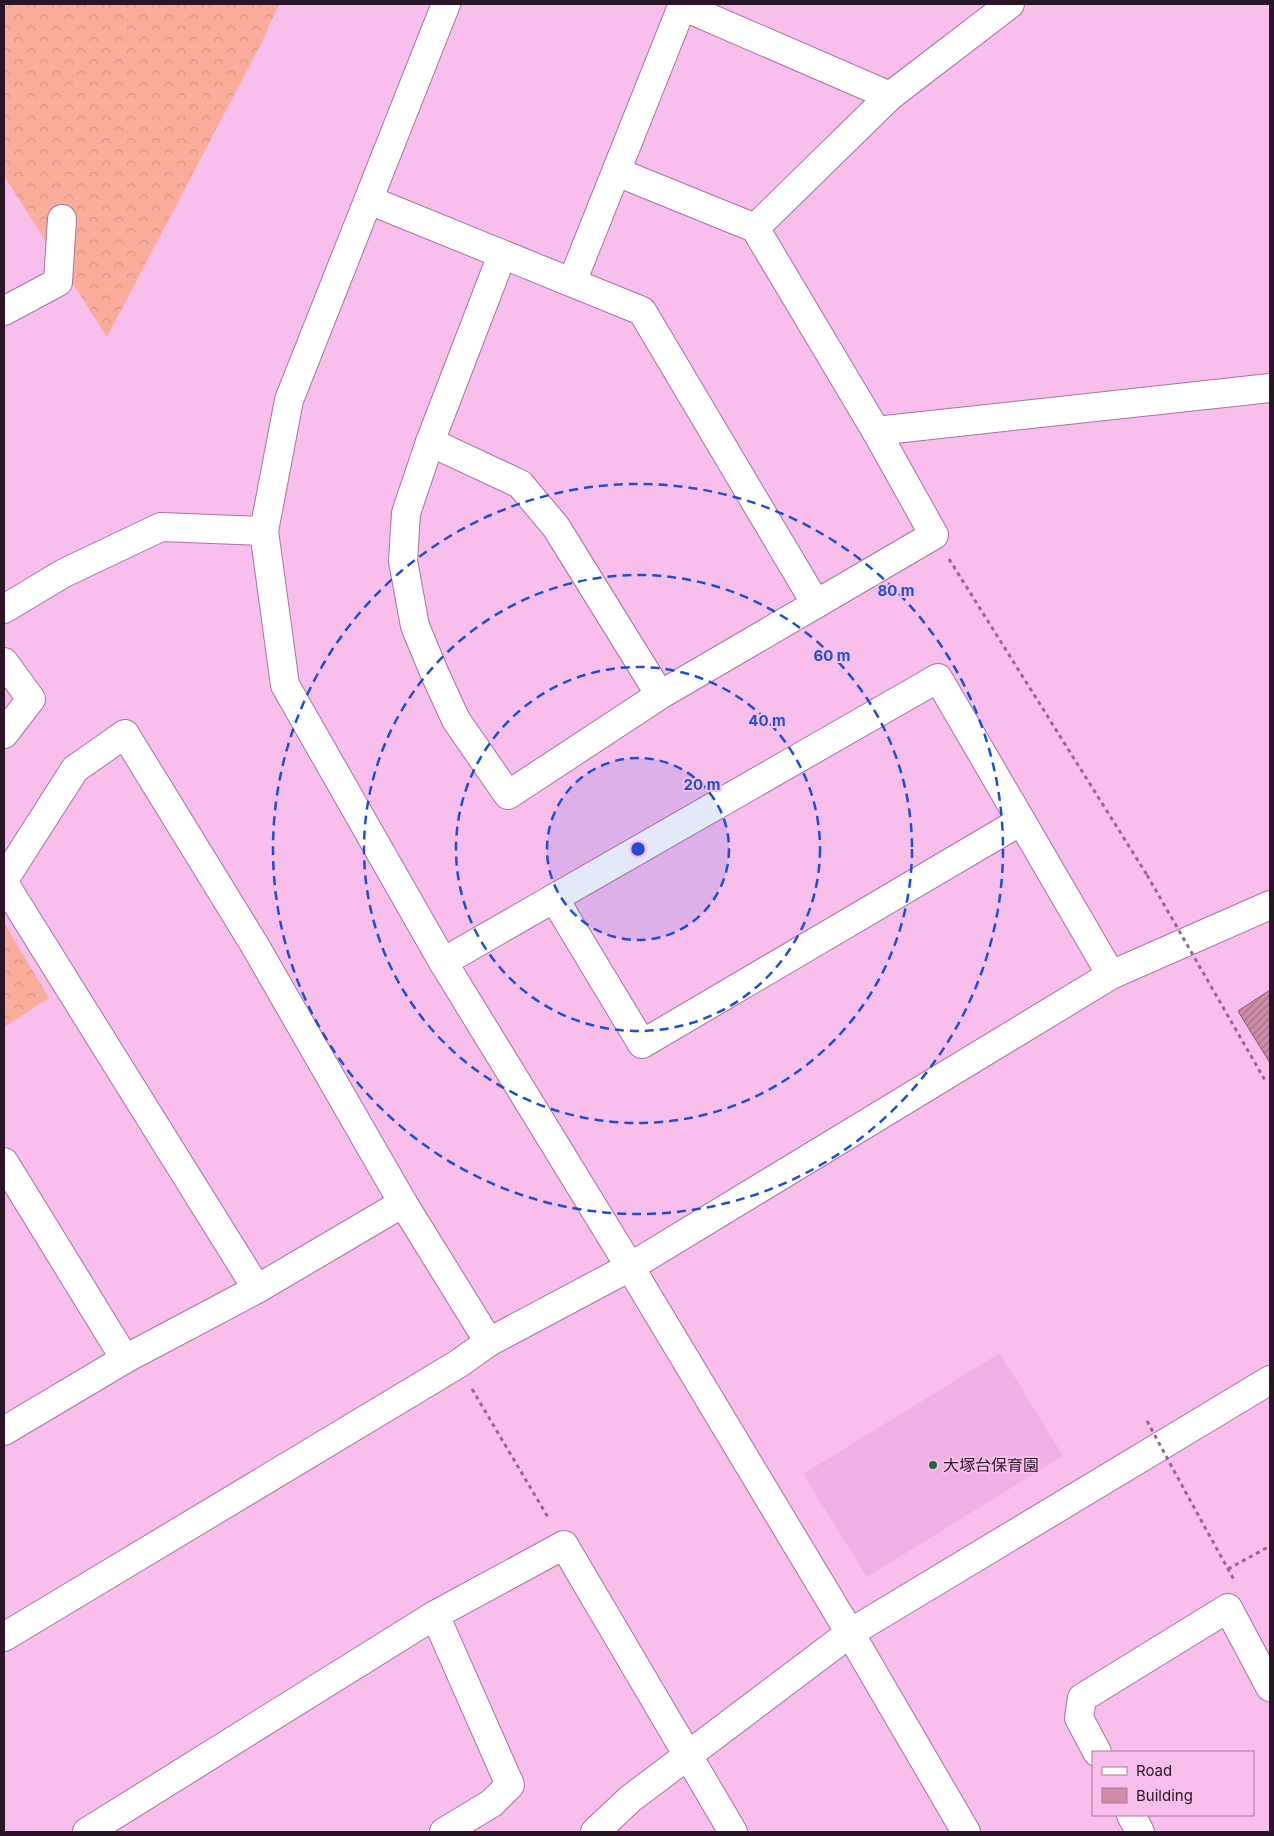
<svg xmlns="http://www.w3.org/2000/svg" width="1274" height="1836" font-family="Inter,'Noto Sans JP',sans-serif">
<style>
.built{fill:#f0b2e4}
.forest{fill:url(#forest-crowns)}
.building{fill:url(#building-hatch);stroke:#90546d;filter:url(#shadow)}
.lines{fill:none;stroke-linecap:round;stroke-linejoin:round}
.street-casing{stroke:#a8749e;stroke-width:30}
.secondary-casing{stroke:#a8749e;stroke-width:30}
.path{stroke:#946c8c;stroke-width:3;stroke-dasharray:4 4;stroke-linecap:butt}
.street{stroke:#fff;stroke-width:28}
.secondary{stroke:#fff;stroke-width:28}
.path-bridge{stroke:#946c8c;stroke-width:3;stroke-dasharray:4 4;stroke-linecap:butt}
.ring{fill:none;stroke:#1d4ed8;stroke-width:2.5;stroke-dasharray:9 6}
.poi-dot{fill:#166a3c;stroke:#f8bfec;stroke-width:2}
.labels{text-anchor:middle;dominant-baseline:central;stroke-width:4;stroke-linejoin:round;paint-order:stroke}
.poi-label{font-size:16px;fill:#2a1526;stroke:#f8bfec;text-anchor:start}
.centre{fill:#1d4ed8;stroke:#f8bfec;stroke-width:2.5}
.ring-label{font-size:15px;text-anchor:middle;font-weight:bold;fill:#1d4ed8;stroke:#f8bfec;stroke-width:4;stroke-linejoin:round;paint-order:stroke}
</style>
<defs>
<pattern id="forest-crowns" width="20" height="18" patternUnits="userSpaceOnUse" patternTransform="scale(1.25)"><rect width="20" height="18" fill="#fbad9b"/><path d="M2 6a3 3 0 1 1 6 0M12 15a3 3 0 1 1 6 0" fill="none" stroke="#d79485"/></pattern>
<pattern id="building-hatch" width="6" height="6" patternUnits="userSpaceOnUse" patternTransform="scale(1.25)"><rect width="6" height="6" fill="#ce8ca7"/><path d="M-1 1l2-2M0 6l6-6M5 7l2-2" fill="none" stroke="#a77188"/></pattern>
<filter id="shadow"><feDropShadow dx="4.5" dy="4.5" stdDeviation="0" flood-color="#0004"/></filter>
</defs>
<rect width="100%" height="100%" fill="#f8bfec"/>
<polygon class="built" points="1000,1353 1063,1456 867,1577 803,1474"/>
<g class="forest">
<polygon points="4,4 279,4 261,44 107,337 4,176"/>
<polygon points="4,923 49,998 4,1027"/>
</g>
<polygon class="building" points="1270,990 1270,1063 1238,1011"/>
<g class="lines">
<defs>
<g id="street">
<polyline points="682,6 890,96"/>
<polyline points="617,172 755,228 876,431 934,535 816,604"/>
<polyline points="369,200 642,311 816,604 660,695 508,795 456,720 434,672 415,626 403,561 406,513 430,442 502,255"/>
<polyline points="755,228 890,96 1010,4"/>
<polyline points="572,282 683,4"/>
<polyline points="4,311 58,282 62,219"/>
<polyline points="876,431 1270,388"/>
<polyline points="430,442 520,484 556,527 660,695"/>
<polyline points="4,609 64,573 161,527 264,531"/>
<polyline points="4,662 31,699 4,734"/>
<polyline points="4,880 75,769 125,734 254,944 403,1203 489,1342"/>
<polyline points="4,883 257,1289"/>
<polyline points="554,898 642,1044 1021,821"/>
<polyline points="443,962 938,678 1111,975"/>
<polyline points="4,1162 125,1359"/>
<polyline points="4,1431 125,1359 257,1289 403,1203"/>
<polyline points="435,1615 510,1785 492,1803 444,1832"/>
<polyline points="1097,1752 1079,1718 1082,1698 1228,1608 1270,1687"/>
<polyline points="1131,1815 1140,1832"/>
<polyline points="87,1832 435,1615 564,1545 733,1832"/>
<polyline points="595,1832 630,1799 850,1633"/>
</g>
<g id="secondary">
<polyline points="446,4 289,400 264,531 285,685 443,962 630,1267 850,1633 966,1832"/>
<polyline points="850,1633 1270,1380"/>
<polyline points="4,1637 458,1364 489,1342 630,1267 1111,975 1270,905"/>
</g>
</defs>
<use href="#street" class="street-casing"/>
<use href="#secondary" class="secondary-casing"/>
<g class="path">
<polyline points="949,559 1147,875"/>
<polyline points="472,1389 549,1519"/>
<polyline points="1185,1491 1234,1580"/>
<polyline points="1228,1569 1270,1546"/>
</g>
<use href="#street" class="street"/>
<use href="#secondary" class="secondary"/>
<g class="path-bridge">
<polyline points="1147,875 1266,1082"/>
<polyline points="1147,1421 1185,1491"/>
</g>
</g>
<circle cx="638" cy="849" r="91" fill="#1d4ed8" fill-opacity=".12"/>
<g class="ring">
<circle cx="638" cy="849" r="91"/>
<circle cx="638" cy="849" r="182"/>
<circle cx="638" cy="849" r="274"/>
<circle cx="638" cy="849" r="365"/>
</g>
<circle class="poi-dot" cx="933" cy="1465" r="5"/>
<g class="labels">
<g class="poi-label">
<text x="943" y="1465">大塚台保育園</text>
</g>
</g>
<circle cx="638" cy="849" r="8" class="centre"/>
<g class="ring-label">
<text x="896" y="596">80 m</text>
<text x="832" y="661">60 m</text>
<text x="767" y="726">40 m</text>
<text x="702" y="790">20 m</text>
</g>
<rect width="1274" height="1836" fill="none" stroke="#2a1526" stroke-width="10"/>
<rect x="1092" y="1751" width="162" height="65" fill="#f8bfec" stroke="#a67b9d"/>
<rect x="1102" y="1767" width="25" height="8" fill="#ffffff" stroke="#a67b9d"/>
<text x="1136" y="1776" font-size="15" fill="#2a1526">Road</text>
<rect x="1102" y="1788" width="25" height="15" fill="#ce8ca7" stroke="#a67b9d"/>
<text x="1136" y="1801" font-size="15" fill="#2a1526">Building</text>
</svg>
